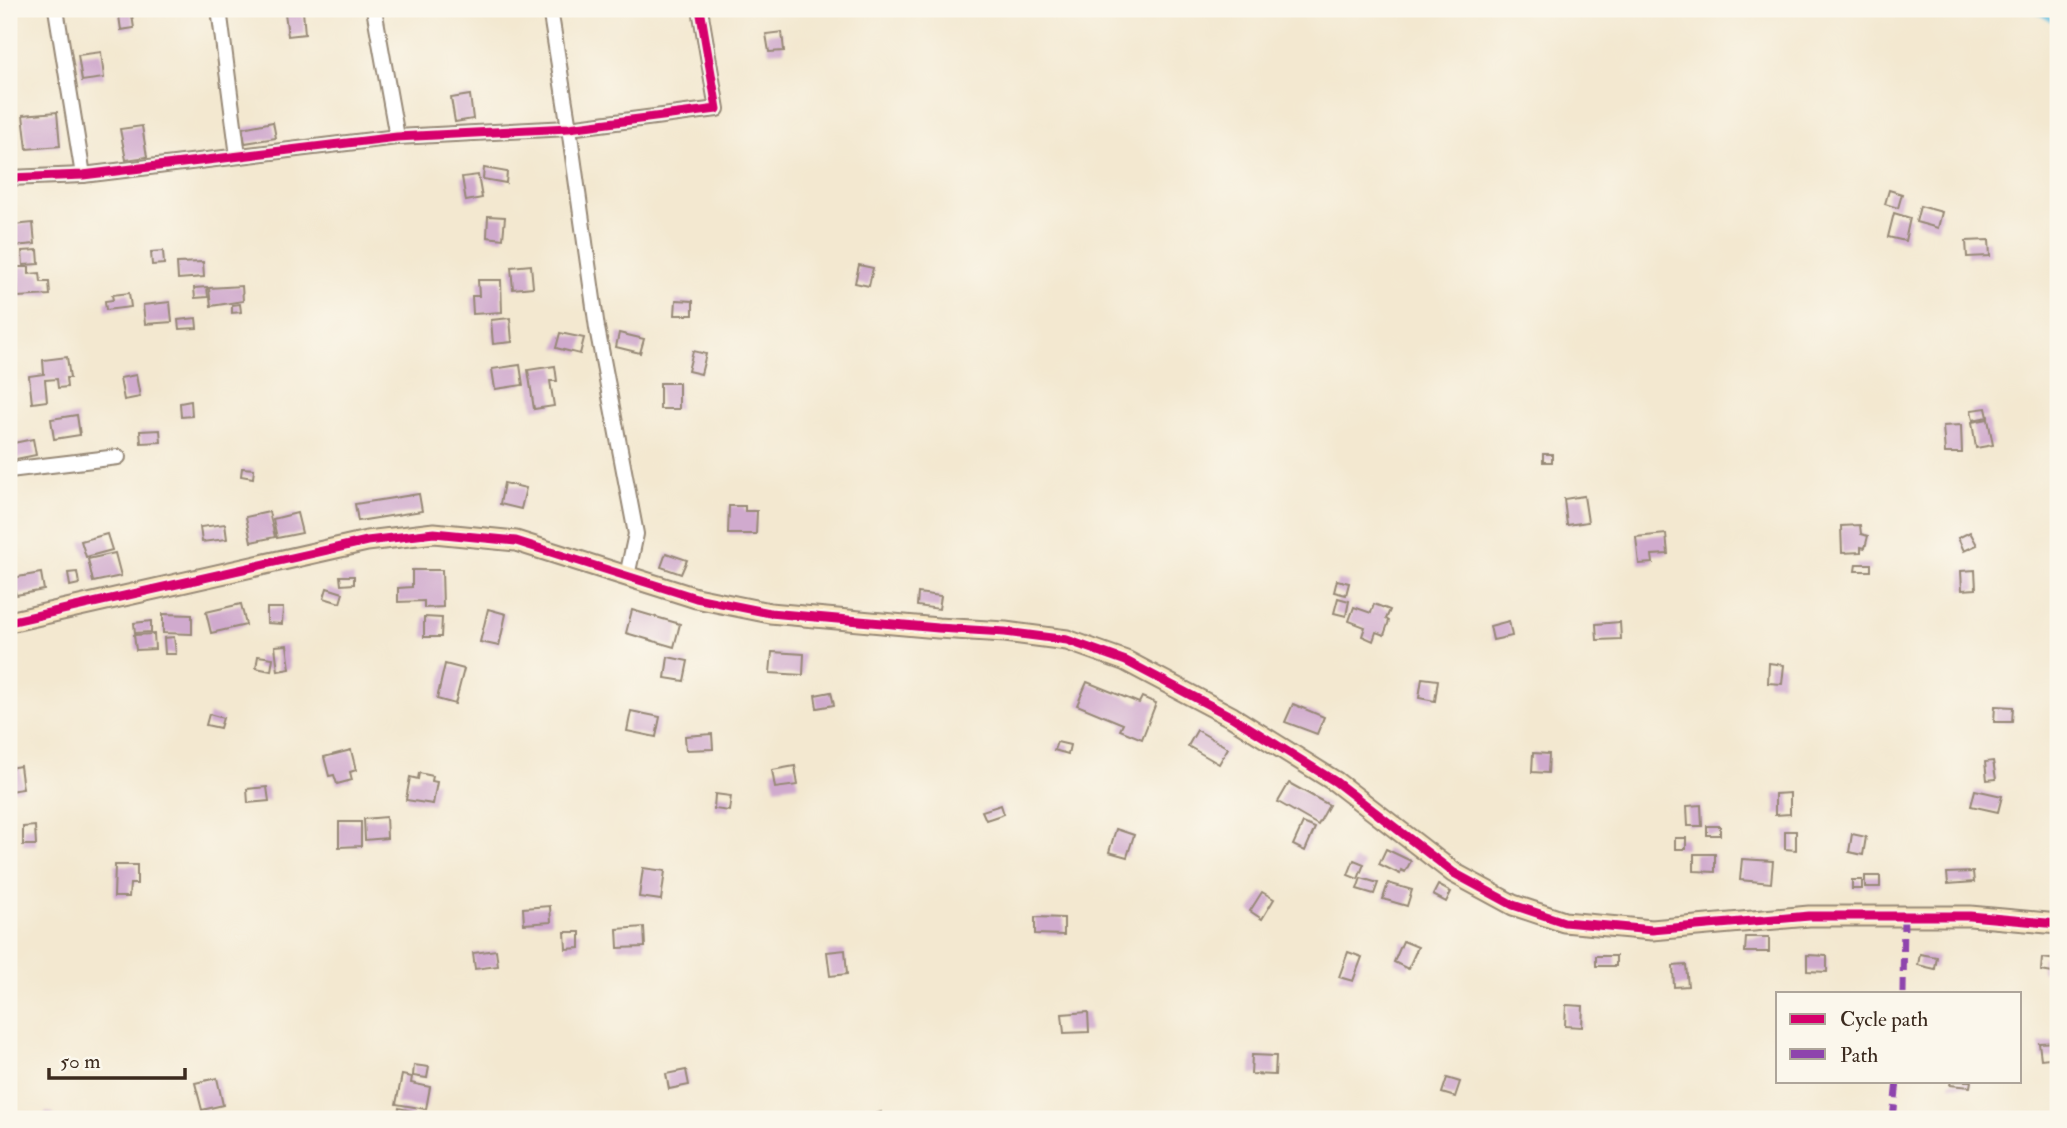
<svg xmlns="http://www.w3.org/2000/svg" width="2067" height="1128" font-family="'IM FELL Double Pica',serif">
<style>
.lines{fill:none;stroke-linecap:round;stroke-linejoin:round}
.stream{stroke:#63bfe1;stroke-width:5}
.building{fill:#d0aace}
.street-casing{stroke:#978977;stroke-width:18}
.secondary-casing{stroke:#978977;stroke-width:23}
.street{stroke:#fff;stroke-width:14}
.secondary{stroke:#f9e7c3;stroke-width:19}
.quiet{stroke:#8e44ad;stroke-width:7;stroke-dasharray:14 7;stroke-linecap:butt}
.cycleway-casing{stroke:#fbf7ec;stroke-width:13}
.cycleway{stroke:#d6006c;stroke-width:9}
</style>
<rect width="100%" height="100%" fill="#fbf7ec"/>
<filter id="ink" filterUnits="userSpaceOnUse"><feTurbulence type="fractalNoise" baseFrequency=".0143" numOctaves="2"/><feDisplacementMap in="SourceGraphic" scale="14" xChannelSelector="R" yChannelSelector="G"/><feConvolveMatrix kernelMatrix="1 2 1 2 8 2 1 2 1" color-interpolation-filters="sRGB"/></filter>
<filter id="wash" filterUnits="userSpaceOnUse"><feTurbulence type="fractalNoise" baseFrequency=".00686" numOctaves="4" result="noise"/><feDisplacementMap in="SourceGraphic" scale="28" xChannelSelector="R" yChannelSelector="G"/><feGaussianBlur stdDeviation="1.57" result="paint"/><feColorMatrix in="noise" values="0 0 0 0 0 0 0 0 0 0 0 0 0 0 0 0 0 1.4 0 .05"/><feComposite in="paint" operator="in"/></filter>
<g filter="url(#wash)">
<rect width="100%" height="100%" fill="#f3e8d0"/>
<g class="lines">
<polyline class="stream" points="2034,9 2058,23"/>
</g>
<g id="blocks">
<g class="building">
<polygon points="118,9 131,9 134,28 121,30"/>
<polygon points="303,11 305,34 288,36 285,13"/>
<polygon points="782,32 784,51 769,52 766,34"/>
<polygon points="101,52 104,78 82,81 78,55"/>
<polygon points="470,95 473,119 455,122 451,98"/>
<polygon points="57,112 60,146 27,149 23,115"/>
<polygon points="273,122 276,138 245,143 242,128"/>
<polygon points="16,123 18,147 9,148 9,124"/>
<polygon points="142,126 147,157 126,160 120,129"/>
<polygon points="484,168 507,172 506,183 483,179"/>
<polygon points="478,175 482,198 466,201 462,177"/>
<polygon points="1889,190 1902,194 1898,208 1885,204"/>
<polygon points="1920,206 1942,212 1938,228 1916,222"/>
<polygon points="1894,213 1910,218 1905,241 1888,237"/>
<polygon points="488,216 505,217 503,239 487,237"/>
<polygon points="33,223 35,244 14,246 13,225"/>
<polygon points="1989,240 1990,256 1967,257 1966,241"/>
<polygon points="38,250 39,264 23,265 22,251"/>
<polygon points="163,251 164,264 152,265 151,252"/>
<polygon points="203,262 204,277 178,279 177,263"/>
<polygon points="531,265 533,287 513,289 511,267"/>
<polygon points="859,265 873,268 869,286 855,283"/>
<polygon points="16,267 29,267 29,274 40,273 41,282 49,282 50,295 18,297"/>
<polygon points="478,280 501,280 502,312 473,314 472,296 479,296"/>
<polygon points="242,286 243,301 211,306 209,288"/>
<polygon points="207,287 208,297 195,298 194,288"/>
<polygon points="129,293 131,307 106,310 105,301 113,300 112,295"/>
<polygon points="676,300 693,301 693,315 675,315"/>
<polygon points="170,302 172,322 145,324 143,305"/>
<polygon points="240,304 241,312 232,313 232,305"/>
<polygon points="196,318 197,328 179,329 178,320"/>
<polygon points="510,318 512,342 493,344 491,320"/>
<polygon points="560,333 584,338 580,354 556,348"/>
<polygon points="619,333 644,339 640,353 616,347"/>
<polygon points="693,351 706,354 701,374 688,371"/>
<polygon points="67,357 70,378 66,378 67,387 58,388 57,379 45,380 47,401 32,403 29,376 44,374 43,360"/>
<polygon points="520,365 523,385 495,389 492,369"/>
<polygon points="555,366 557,381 550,381 554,406 534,409 528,370"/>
<polygon points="136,375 140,397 124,400 120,378"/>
<rect x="660" y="383" width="19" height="26"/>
<polygon points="191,401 192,416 181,417 180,403"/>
<polygon points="1986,408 1988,417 1973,420 1971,410"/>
<polygon points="77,415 80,435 54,439 51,419"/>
<polygon points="1988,419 1993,445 1976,448 1972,422"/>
<polygon points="1961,425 1962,453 1945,453 1943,426"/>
<polygon points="160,430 161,442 141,443 140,431"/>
<polygon points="33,439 36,455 11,460 9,444"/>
<rect x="1543" y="454" width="9" height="8"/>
<polygon points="242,468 254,469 253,478 241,476"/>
<polygon points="504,483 526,488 521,509 500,504"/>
<polygon points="419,494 422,511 358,521 355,504"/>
<polygon points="1584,496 1588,522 1567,525 1564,499"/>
<polygon points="729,506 745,506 745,511 757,511 756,534 728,534"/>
<polygon points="269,512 275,537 251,542 246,517"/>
<polygon points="297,513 302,533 277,538 273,519"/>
<polygon points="225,524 227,539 202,542 200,527"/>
<polygon points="1860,525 1861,534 1868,536 1865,548 1861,547 1861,552 1842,553 1841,526"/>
<polygon points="1970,532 1977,545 1964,551 1958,538"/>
<polygon points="107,534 112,550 86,557 81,541"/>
<polygon points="1666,534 1668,554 1652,555 1653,563 1639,564 1636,537"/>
<polygon points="115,553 121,576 93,582 88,559"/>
<polygon points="666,553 687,560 681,574 661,567"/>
<polygon points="1856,564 1871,564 1871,571 1855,571"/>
<polygon points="412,570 442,570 443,607 424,608 424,601 398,602 398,588 412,587"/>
<polygon points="1975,570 1976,589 1962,590 1961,571"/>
<polygon points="77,572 79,584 70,586 68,573"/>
<polygon points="41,573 44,590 16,595 12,578"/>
<polygon points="340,576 354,576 354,584 341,585"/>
<polygon points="1337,580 1349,583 1346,595 1334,592"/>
<polygon points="327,588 343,593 340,603 324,598"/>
<polygon points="918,593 941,596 939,609 917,606"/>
<polygon points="1338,598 1349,601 1346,616 1334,613"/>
<polygon points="241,604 246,625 211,633 206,612"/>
<polygon points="1374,604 1390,610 1386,619 1389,621 1384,635 1376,632 1373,641 1362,636 1365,627 1349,621 1354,607 1371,613"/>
<polygon points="267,608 283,608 282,624 267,623"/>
<polygon points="488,609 506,614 499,646 480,642"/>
<polygon points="632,610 680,624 674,647 626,633"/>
<polygon points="163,614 192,615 192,634 163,633"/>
<polygon points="424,617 442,618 441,637 424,637"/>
<polygon points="151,621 151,632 135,633 134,623"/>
<polygon points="1509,621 1512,636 1493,640 1490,626"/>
<polygon points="1620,622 1621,639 1597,640 1596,624"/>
<polygon points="154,634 155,649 136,650 134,635"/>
<polygon points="174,637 176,654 165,654 164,638"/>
<polygon points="287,645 290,669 278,671 275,646"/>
<polygon points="772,652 804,654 803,675 770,673"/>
<polygon points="258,656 273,658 271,671 256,668"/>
<polygon points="668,657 688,661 684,681 665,678"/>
<polygon points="1769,663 1784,665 1782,684 1768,683"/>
<polygon points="445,664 464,669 455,704 437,699"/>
<polygon points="1422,678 1438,680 1435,701 1419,698"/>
<polygon points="1087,682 1139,703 1142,697 1156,703 1142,739 1120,730 1123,724 1077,705"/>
<polygon points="831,692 834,705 817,708 815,695"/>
<polygon points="1293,704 1324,717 1317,734 1285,722"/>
<polygon points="1995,706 2013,707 2012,722 1994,722"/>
<polygon points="631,711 660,717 656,737 627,731"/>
<polygon points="209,714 223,718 220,728 206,725"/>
<polygon points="1197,730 1228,748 1219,764 1188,746"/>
<polygon points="712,734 713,749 686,750 685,736"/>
<polygon points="1057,742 1070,745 1068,754 1054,750"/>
<polygon points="351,750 356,770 350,772 352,780 337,784 334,775 329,776 324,757"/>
<polygon points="1533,753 1549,754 1548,773 1532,772"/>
<polygon points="1993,761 1996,779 1987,780 1985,762"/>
<polygon points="20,766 23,789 9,791 9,768"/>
<polygon points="795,766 798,785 775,788 772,770"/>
<polygon points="419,773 433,776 432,781 437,782 433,804 406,800 410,777 418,779"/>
<polygon points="1289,783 1329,805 1318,825 1278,802"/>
<polygon points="267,787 269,801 248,803 247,789"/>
<polygon points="1975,790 2002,796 1998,812 1971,806"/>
<polygon points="1790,793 1790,814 1775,815 1775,794"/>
<polygon points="715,794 731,796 729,811 714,809"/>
<polygon points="1001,805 1004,814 986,820 982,811"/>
<polygon points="1701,805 1702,826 1688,826 1687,806"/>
<polygon points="386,817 387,838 365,840 364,819"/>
<polygon points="339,822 361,822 361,846 339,847"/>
<polygon points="1303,823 1315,828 1305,851 1293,845"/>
<polygon points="35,826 36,845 23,845 23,827"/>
<rect x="1707" y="826" width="13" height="9"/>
<polygon points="1116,829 1134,835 1127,857 1109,852"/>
<polygon points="1785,831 1796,831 1796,850 1785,849"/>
<polygon points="1852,834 1866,837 1863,855 1849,852"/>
<rect x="1675" y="838" width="11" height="11"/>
<polygon points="1386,849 1411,861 1405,872 1401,870 1400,874 1379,864"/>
<polygon points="1694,854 1715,854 1715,872 1694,871"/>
<polygon points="1742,859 1773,861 1771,883 1740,880"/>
<polygon points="1354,860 1364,864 1358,879 1348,875"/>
<polygon points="115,865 137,865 137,884 130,884 129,897 114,897"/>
<polygon points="643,868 665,871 661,900 639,897"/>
<polygon points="1973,872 1974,882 1948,884 1947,873"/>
<rect x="1865" y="876" width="15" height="11"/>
<polygon points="1361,878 1378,883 1374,894 1357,889"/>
<rect x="1852" y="880" width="10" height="9"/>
<polygon points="1388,883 1412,890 1407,906 1383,899"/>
<polygon points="1438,885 1451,892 1446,902 1433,895"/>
<polygon points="1262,892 1274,899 1262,919 1250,911"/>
<polygon points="550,906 551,922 524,924 523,908"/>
<polygon points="1035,917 1064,918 1064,935 1035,934"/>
<polygon points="644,927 645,947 618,948 617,929"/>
<polygon points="565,932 580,932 580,948 566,949"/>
<polygon points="1746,937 1769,937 1769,952 1745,952"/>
<polygon points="1403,941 1418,947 1408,969 1394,962"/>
<polygon points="496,950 498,966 475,969 473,953"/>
<polygon points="845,950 847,974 830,976 827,952"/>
<polygon points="1348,952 1362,957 1353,981 1339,977"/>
<polygon points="1920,954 1937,957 1935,969 1918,965"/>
<polygon points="1807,955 1827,956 1827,972 1807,971"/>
<rect x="1596" y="956" width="20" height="10"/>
<polygon points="2042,958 2058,960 2058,974 2041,971"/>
<polygon points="1686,965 1688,986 1674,987 1673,966"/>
<polygon points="1566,1005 1583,1006 1582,1027 1565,1026"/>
<polygon points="1088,1012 1089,1032 1064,1033 1062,1014"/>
<polygon points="2058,1042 2058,1057 2041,1059 2039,1043"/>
<polygon points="1252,1055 1276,1056 1275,1075 1251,1074"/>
<polygon points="414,1065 429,1067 427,1078 413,1076"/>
<polygon points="686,1070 689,1085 669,1089 666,1074"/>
<polygon points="402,1075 412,1077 411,1083 430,1087 426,1109 396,1104"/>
<polygon points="217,1078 223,1105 202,1110 195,1083"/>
<polygon points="1447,1078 1460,1082 1455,1097 1442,1093"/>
<polygon points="1951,1081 1971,1081 1970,1087 1950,1085"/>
<polygon points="399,1108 412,1111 411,1119 397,1118"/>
<polygon points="45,1112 54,1113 54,1119 45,1119"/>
<polygon points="881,1112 883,1119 866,1119 865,1117"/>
</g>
</g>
</g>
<g filter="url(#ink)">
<use href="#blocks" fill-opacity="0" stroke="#978977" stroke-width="2"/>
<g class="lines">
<defs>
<g id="street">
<polyline points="56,9 83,175"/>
<polyline points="219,9 238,156"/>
<polyline points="374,9 397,137"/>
<polyline points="550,9 569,128 597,328 636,534 627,576"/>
<polyline points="9,178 83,175 397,137 569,128 717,109 700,9"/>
<polyline points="9,470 118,457"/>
</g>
<polyline id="secondary" points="9,622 367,541 434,533 516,541 696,598 770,613 938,628 1005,632 1067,640 1126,661 1232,717 1336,782 1454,873 1513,905 1564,922 1652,930 1809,916 1970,916 2058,924"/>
</defs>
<use href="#street" class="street-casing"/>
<use href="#secondary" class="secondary-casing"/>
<use href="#street" class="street"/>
<use href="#secondary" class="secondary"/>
<g class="quiet">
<polyline points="1903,993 1904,916"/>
<polyline points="1893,1119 1897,1081"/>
</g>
<defs>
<g id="cycleway">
<polyline points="9,178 83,175 397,137 569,128 717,109 700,9"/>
<polyline points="9,622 367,541 434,533 516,541 696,598 770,613 938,628 1005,632 1067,640 1126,661 1232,717 1336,782 1454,873 1513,905 1564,922 1652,930 1809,916 1970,916 2058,924"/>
</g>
</defs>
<use href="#cycleway" class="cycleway-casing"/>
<use href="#cycleway" class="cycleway"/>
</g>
</g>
<rect width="2067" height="1128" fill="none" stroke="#fbf7ec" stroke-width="35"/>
<rect x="1776" y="992" width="245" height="91" fill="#fbf7ec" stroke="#aea59a" stroke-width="2"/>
<rect x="1790" y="1014" width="35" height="10" fill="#d6006c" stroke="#aea59a" stroke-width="2"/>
<text x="1840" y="1026" font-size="21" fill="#3b2a1e">Cycle path</text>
<rect x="1790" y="1049" width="35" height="10" fill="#8e44ad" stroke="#aea59a" stroke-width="2"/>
<text x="1840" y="1062" font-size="21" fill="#3b2a1e">Path</text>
<path d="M49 1068v10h136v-10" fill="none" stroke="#3b2a1e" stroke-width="3.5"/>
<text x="60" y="1068" font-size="21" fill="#3b2a1e" stroke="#fbf7ec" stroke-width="5" paint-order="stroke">50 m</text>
</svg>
